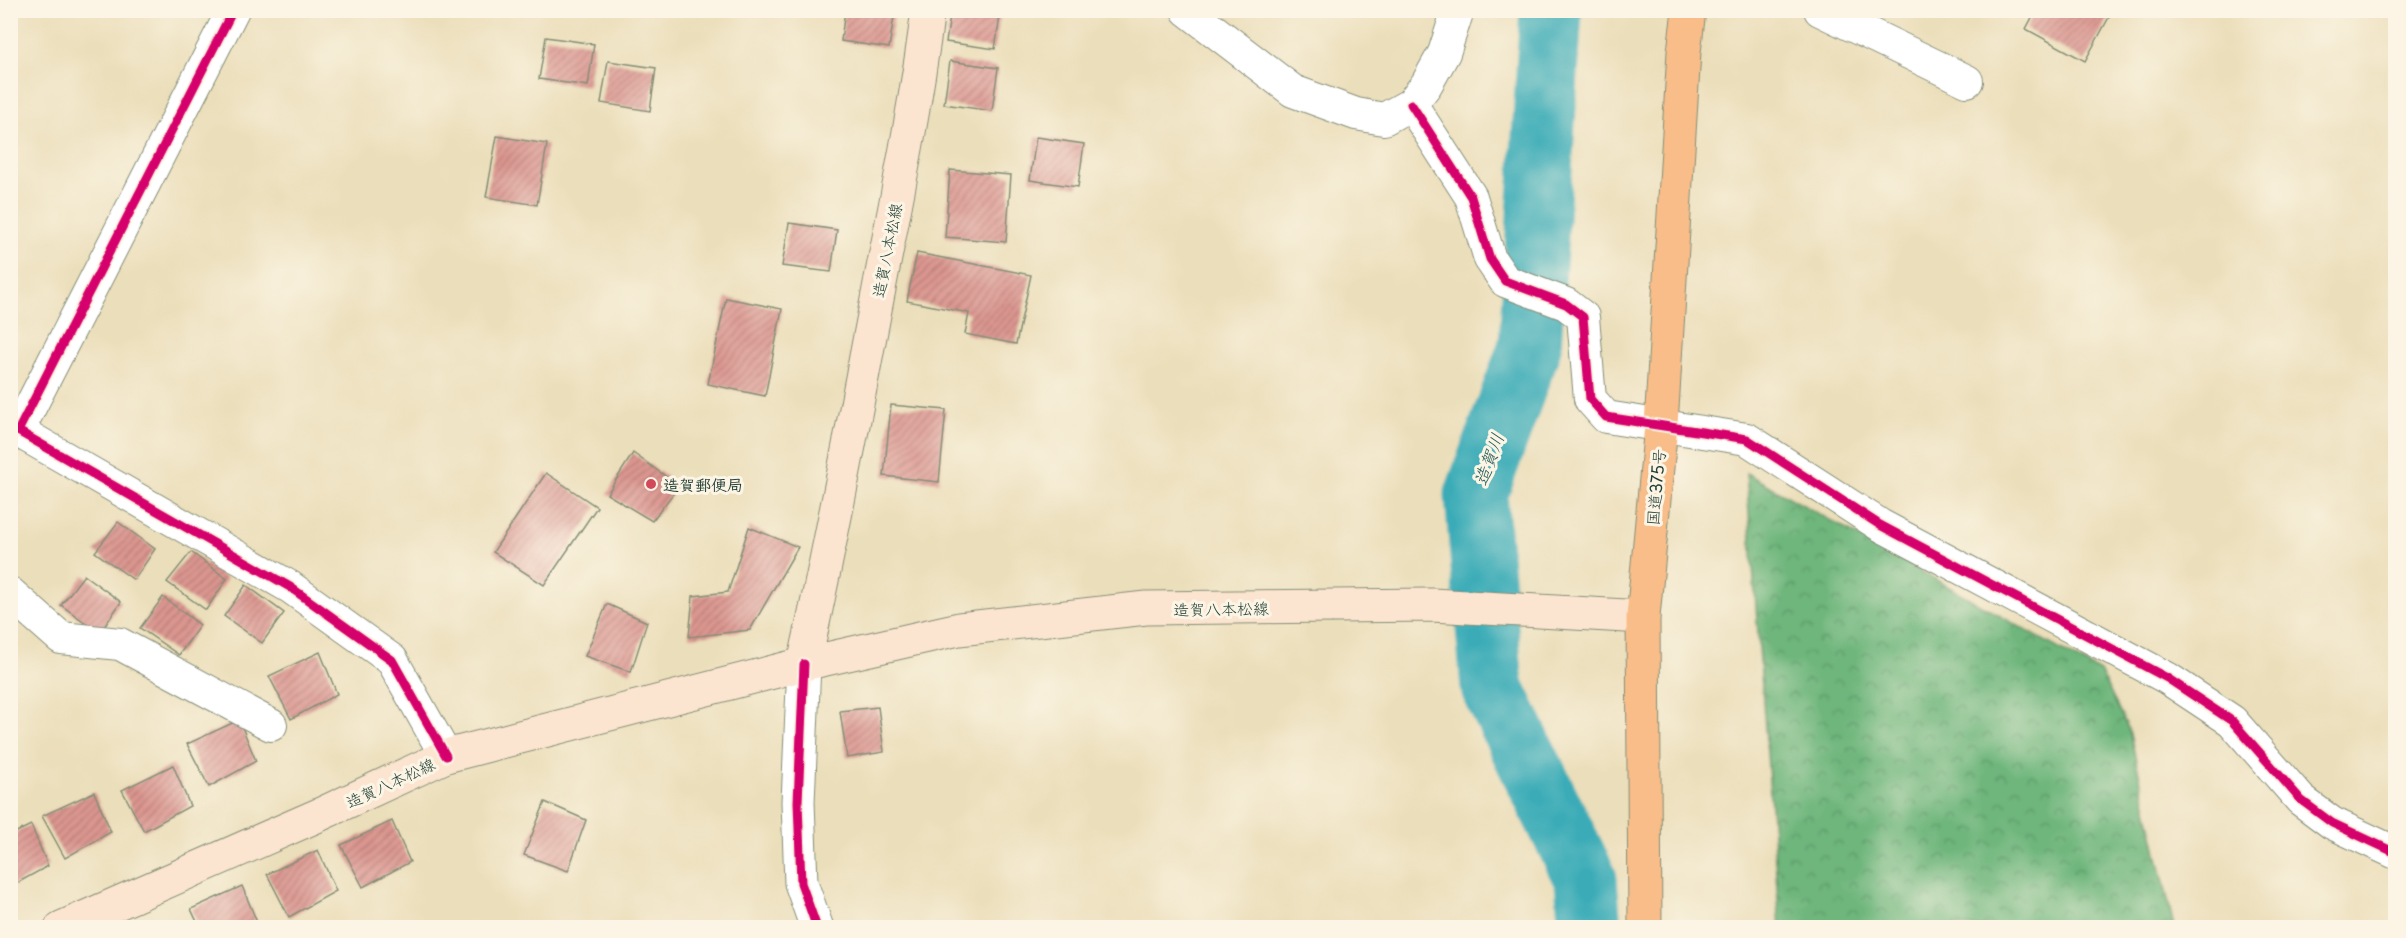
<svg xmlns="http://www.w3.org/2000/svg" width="2406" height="938" font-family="'Playpen Sans','Klee One',sans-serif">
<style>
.forest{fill:url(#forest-crowns);stroke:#467a58;stroke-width:1.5}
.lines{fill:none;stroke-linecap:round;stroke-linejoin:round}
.river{stroke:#3bacb7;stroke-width:63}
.building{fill:url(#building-hatch)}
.minor-casing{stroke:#858e77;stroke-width:34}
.tertiary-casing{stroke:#858e77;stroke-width:35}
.secondary-casing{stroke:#858e77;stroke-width:35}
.trunk-casing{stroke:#858e77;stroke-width:35}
.minor{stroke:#fff;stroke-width:32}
.tertiary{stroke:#fff;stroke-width:33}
.secondary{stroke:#fce5d0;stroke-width:33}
.trunk{stroke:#f8bd89;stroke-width:33}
.cycleway-casing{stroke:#fcf5e5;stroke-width:13}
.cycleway{stroke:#d6006c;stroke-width:9}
.poi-dot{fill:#d1495b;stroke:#fcf5e5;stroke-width:2}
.labels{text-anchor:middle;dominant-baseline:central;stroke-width:6;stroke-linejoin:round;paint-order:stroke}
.street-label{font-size:16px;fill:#1f3d34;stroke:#fcf5e5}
.poi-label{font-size:16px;font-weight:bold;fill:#1f3d34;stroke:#fcf5e5;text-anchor:start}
.water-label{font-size:18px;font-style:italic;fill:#275e5b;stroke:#fcf5e5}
</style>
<defs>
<pattern id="forest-crowns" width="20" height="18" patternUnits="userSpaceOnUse" patternTransform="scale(1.5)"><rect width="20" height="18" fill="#6eb67c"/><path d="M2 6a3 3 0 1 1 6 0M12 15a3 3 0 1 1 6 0" fill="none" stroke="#5a9566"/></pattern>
<pattern id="building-hatch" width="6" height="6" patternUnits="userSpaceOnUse" patternTransform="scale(1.5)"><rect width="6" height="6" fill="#dc9690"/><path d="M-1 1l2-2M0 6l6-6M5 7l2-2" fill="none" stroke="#b27c76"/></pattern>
</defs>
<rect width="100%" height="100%" fill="#fcf5e5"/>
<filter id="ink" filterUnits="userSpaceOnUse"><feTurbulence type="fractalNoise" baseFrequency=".0167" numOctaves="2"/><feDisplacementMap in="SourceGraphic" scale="12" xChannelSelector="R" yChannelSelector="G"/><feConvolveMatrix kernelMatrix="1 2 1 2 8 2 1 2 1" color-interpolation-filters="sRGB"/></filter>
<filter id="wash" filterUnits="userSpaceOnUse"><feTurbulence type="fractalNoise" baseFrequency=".008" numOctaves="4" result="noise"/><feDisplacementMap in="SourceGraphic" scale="24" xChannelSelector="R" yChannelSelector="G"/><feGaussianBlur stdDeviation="1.35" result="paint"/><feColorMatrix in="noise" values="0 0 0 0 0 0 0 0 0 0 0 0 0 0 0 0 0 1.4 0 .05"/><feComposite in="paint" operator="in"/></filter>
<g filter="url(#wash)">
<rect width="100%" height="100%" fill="#ebdeba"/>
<polygon class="forest" points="1746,473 2100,672 2129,730 2174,927 1780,927"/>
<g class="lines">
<polyline class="river" points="1551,10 1530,346 1476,495 1492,687 1586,880 1590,928"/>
</g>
<g id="blocks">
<g class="building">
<polygon points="845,10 895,10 889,48 841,41"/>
<polygon points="951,10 1001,10 995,49 946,42"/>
<polygon points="2036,10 2113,10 2085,61 2026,29"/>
<polygon points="546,37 594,44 588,86 539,79"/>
<polygon points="608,61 656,68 650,111 601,103"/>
<polygon points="950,61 998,68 992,111 944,104"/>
<polygon points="497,136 547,144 537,205 486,197"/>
<polygon points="1036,137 1084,144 1078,187 1030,180"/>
<polygon points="950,170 1011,175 1006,242 945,237"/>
<polygon points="789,223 837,230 831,272 782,266"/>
<polygon points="917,253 1031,275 1016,344 965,334 969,313 907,301"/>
<polygon points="726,298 782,309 765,396 708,384"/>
<polygon points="891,405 946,410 939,482 884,476"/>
<polygon points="633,453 679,486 652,521 607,494"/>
<polygon points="546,473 597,507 544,585 493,552"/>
<polygon points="118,522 155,549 134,580 95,552"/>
<polygon points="749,527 798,547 750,630 689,637 693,596 728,592"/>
<polygon points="191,552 227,579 206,610 167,582"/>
<polygon points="84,575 121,602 100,633 61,605"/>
<polygon points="246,585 284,613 262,643 224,616"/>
<polygon points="163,597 200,625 179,655 140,628"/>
<polygon points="607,604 647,622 631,672 585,656"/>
<polygon points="320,652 337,694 291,719 269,676"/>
<polygon points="878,707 884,752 847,758 840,711"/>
<polygon points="239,720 256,761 209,787 187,744"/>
<polygon points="173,765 190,806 144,831 122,790"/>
<polygon points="94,792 111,832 65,858 42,816"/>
<polygon points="545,802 586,820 568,871 524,855"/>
<polygon points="392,821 410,862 363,887 341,845"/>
<polygon points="31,825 48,866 10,887 10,835"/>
<polygon points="318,850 336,891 289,917 267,874"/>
<polygon points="242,886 259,927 200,928 191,909"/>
</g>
</g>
</g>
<g filter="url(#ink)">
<use href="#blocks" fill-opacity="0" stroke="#858e77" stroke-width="1.5"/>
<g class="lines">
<defs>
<g id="minor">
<polyline points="1187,10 1293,91 1356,114 1384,119 1411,104 1426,85 1444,53 1458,10"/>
<polyline points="1820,10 1967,81"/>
<polyline points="1411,104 1471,197 1490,259 1505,281 1566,304 1583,317 1590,399 1606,417 1747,439 1880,525 2167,678 2232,721 2301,800 2332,823 2396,853"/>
<polyline points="10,430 18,431 290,587 392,660 446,756"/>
<polyline points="18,431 233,10"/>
<polyline points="10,593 61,638 120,644 271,725"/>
</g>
<polyline id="tertiary" points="804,664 798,802 801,883 817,928"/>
<g id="secondary">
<path d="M 804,664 C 832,540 855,414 879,289 C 897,196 916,104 928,10"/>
<polyline points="61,928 321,814 446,756 804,664 959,629 1146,608 1432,605 1643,617"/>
</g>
<polyline id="trunk" points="1645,928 1643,617 1661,425 1684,52 1689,10"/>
</defs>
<use href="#minor" class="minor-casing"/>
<use href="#tertiary" class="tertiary-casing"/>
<use href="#secondary" class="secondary-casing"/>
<use href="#trunk" class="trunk-casing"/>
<use href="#minor" class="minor"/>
<use href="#tertiary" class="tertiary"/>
<use href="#secondary" class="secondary"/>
<use href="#trunk" class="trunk"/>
<defs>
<g id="cycleway">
<polyline points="1411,104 1471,197 1490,259 1505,281 1566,304 1583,317 1590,399 1606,417 1747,439 1880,525 2167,678 2232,721 2301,800 2332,823 2396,853"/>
<polyline points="10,430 18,431 290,587 392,660 446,756"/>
<polyline points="18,431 233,10"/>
<polyline points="804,664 798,802 801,883 817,928"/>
</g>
</defs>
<use href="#cycleway" class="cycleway-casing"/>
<use href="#cycleway" class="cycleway"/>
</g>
</g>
<circle class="poi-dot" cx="651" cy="484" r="6"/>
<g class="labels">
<g class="street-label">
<text transform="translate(886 250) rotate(-79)">造賀八本松線</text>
<text transform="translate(1655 487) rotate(-85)">国道375号</text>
<text transform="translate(1221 608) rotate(-1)">造賀八本松線</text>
<text transform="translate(390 782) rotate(-25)">造賀八本松線</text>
</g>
<g class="poi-label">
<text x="663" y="484">造賀郵便局</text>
</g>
<g class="water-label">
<text transform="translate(1488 459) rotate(-70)">造賀川</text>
</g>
</g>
<rect width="2406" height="938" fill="none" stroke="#fcf5e5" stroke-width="36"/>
</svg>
